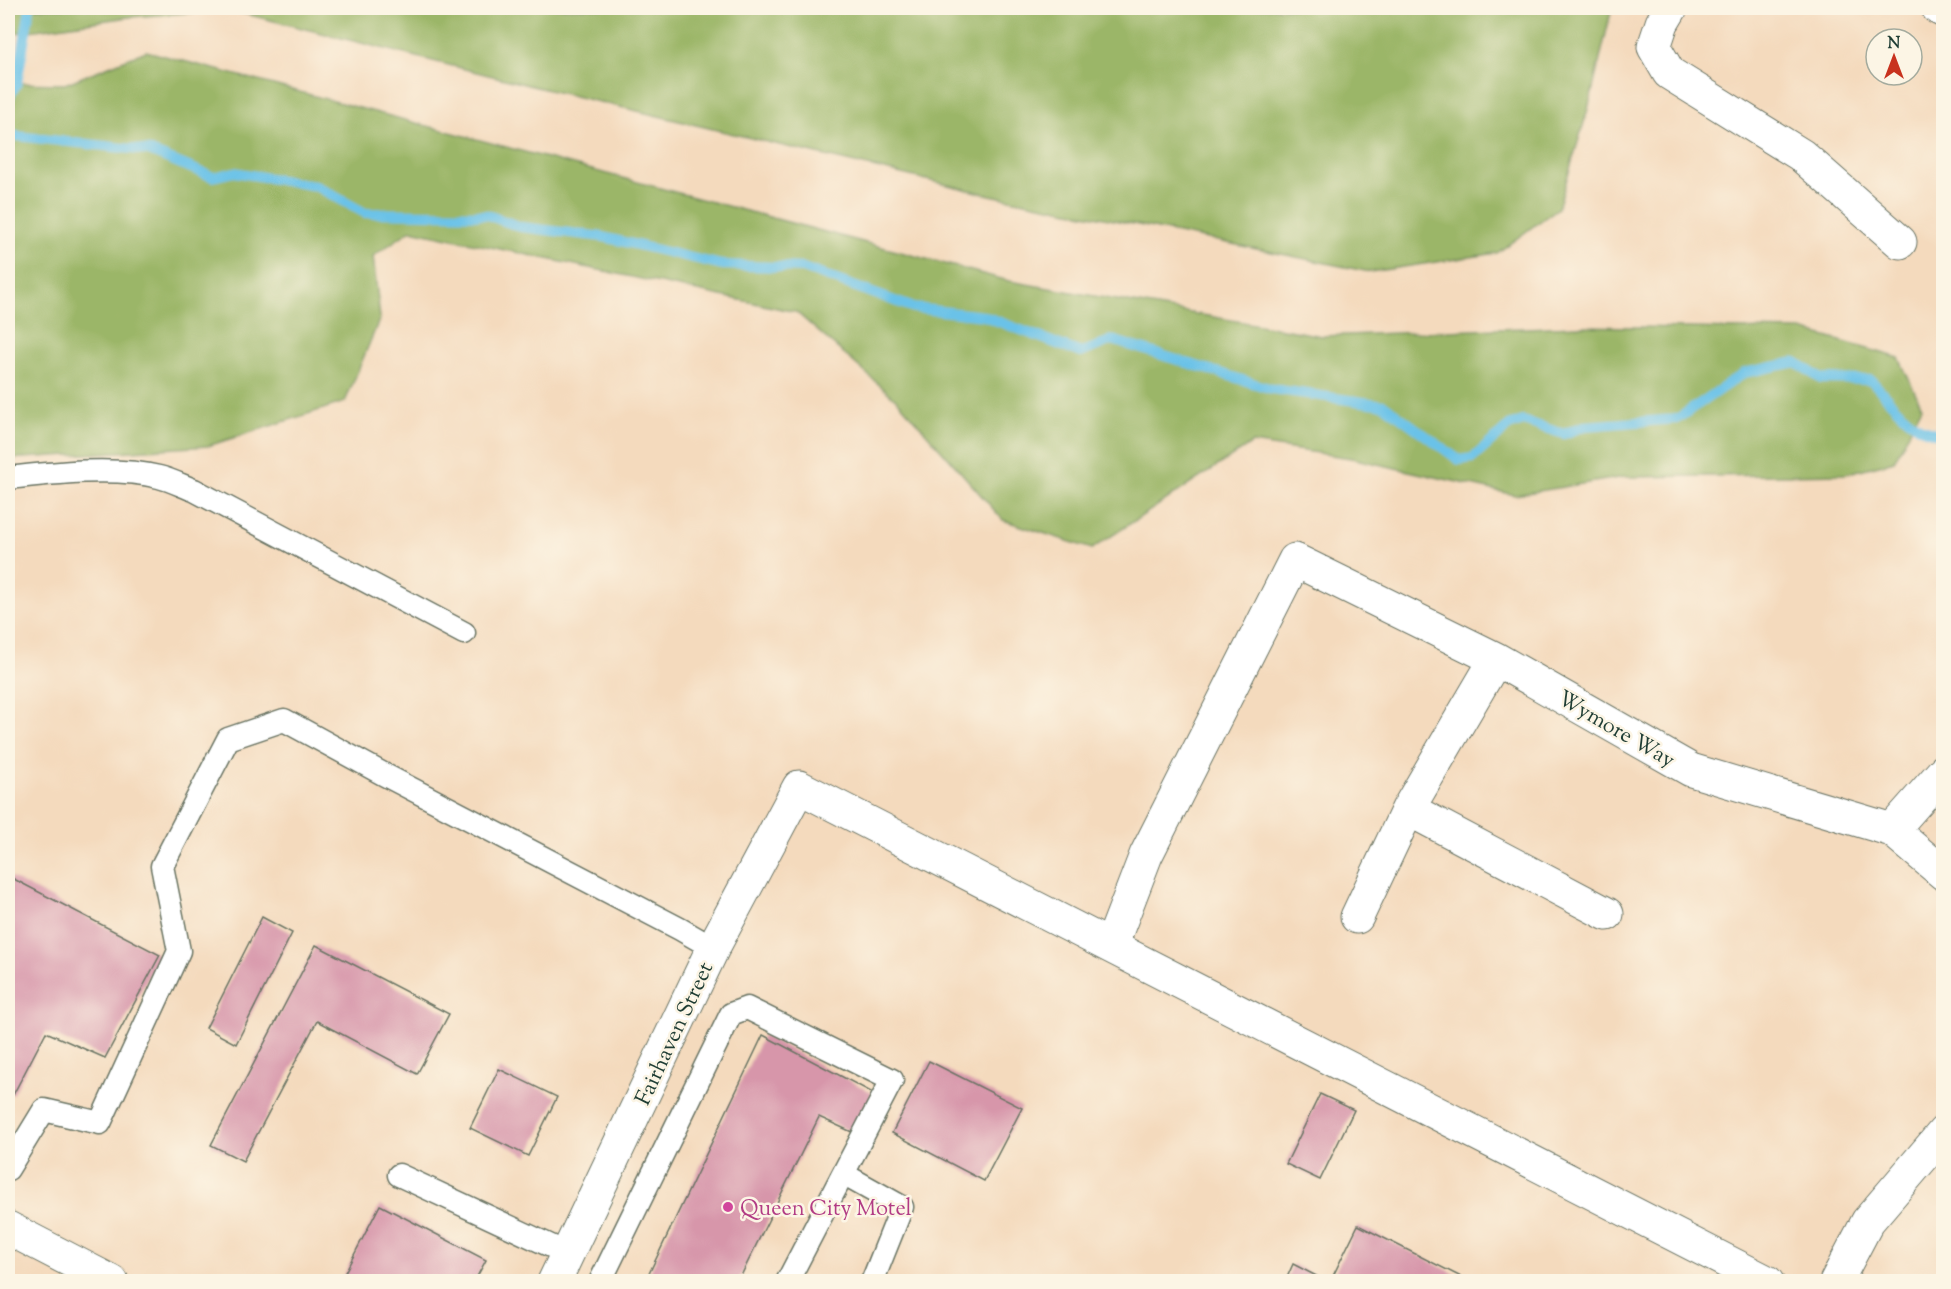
<svg xmlns="http://www.w3.org/2000/svg" width="1951" height="1289" viewBox="0 0 1951 1289" font-family="'Sorts Mill Goudy',serif">
  <rect width="100%" height="100%" fill="#fcf5e5"/>
  <filter id="ink" filterUnits="userSpaceOnUse"><feTurbulence type="fractalNoise" baseFrequency=".0167" numOctaves="2"/><feDisplacementMap in="SourceGraphic" scale="12" xChannelSelector="R" yChannelSelector="G"/><feConvolveMatrix kernelMatrix="1 2 1 2 8 2 1 2 1" color-interpolation-filters="sRGB"/></filter>
  <filter id="wash" filterUnits="userSpaceOnUse"><feTurbulence type="fractalNoise" baseFrequency=".008" numOctaves="4" result="noise"/><feDisplacementMap in="SourceGraphic" scale="24" xChannelSelector="R" yChannelSelector="G"/><feGaussianBlur stdDeviation="1.35" result="paint"/><feColorMatrix in="noise" values="0 0 0 0 0 0 0 0 0 0 0 0 0 0 0 0 0 1.4 0 .05"/><feComposite in="paint" operator="in"/></filter>
  <g filter="url(#wash)">
    <rect width="100%" height="100%" fill="#f4dabd"/>
    <path fill="#9bb668" stroke="#5d7a4e" stroke-width="1.5" d="M8,8H1612L1588,109L1558,208L1497,253L1370,272L990,195L532,86L230,10L129,17L8,34Z
      M146,51L1009,281L1322,336L1578,326L1802,330L1899,358L1922,407L1894,461L1845,474L1624,477L1515,495L1351,458L1252,443L1092,549L1003,520L899,402L796,312L411,230L373,256L380,318L345,402L208,446L8,459V205L12,174L8,172V83L65,84Z"/>
    <g fill="none" stroke-linecap="round" stroke-linejoin="round">
      <path stroke="#6bc2e8" stroke-width="10" d="M8,99L17,83L30,8
        M8,135L149,151L213,177L234,172L316,186L365,213L487,215L521,227L603,237L722,265L803,268L914,308L984,316L1081,353L1112,340L1272,389L1384,405L1459,460L1473,458L1509,426L1523,421L1564,434L1584,426L1677,419L1744,373L1796,362L1821,379L1871,380C1890,400 1914,435 1944,434"/>
    </g>
    <g id="blocks">
      <path fill="#d796aa" d="M8,876L160,955L105,1058L46,1032L13,1095L8,1092Z
        M262,917L292,933L236,1044L206,1028Z
        M316,945L449,1014L417,1074L317,1021L243,1161L211,1145Z
        M763,1035L875,1094L854,1133L819,1117L738,1282H645Z
        M929,1061L1022,1108L984,1181L892,1133Z
        M499,1069L557,1097L528,1156L470,1128Z
        M1320,1094L1354,1110L1320,1180L1286,1164Z
        M380,1205L486,1260L474,1282H340Z
        M1358,1225L1471,1282H1330Z
        M1293,1264L1328,1282H1285Z"/>
    </g>
  </g>
  <g filter="url(#ink)">
    <use href="#blocks" fill-opacity="0" stroke="#6a7464" stroke-width="1.5"/>
    <g fill="none" stroke-linecap="round" stroke-linejoin="round">
      <g stroke="#6a7464" stroke-width="25">
        <path id="lane" d="M8,478C52,473 116,466 159,477C171,480 183,486 194,490L464,633
          M8,1169L44,1110L100,1123L179,951L162,866L228,739L284,720L385,775L680,929L713,948
          M399,1175L568,1254
          M600,1282L731,1014L747,1008L892,1080L843,1174L902,1207L872,1282
          M787,1282L843,1174"/>
      </g>
      <g stroke="#6a7464" stroke-width="35">
        <path id="street" d="M1671,8L1662,23L1654,47L1669,73L1801,155L1900,242
          M1938,8L1944,11
          M1408,809L1607,914
          M1892,830L1944,771
          M1357,917L1408,809L1496,659
          M1111,946L1146,855L1295,560L1496,659L1691,770L1892,830L1944,874
          M554,1282L713,948L799,787L1767,1282"/>
      </g>
      <g stroke="#6a7464" stroke-width="35">
        <path id="secondary" d="M1836,1282L1868,1221L1944,1132"/>
      </g>
      <g stroke="#6a7464" stroke-width="35">
        <path id="primary" d="M8,1228L112,1282"/>
      </g>
      <use href="#lane" stroke="#fff" stroke-width="22"/>
      <use href="#street" stroke="#fff" stroke-width="33"/>
      <use href="#secondary" stroke="#fff" stroke-width="33"/>
      <use href="#primary" stroke="#fff" stroke-width="33"/>
    </g>
  </g>
  <circle fill="#d1479c" stroke="#fcf5e5" stroke-width="2" cx="728" cy="1207" r="6"/>
  <g text-anchor="middle" stroke-width="5" stroke-linejoin="round" paint-order="stroke">
    <g font-size="22" fill="#1f3d34" stroke="#fcf5e5">
      <text transform="translate(1617 728) rotate(30)" y="8">Wymore Way</text>
      <text transform="translate(673 1033) rotate(-65)" y="8">Fairhaven Street</text>
    </g>
    <g font-size="22" fill="#b23c85" stroke="#fcf5e5" text-anchor="start">
      <text x="740" y="1215">Queen City Motel</text>
    </g>
  </g>
  <rect width="1951" height="1289" fill="none" stroke="#fcf5e5" stroke-width="30"/>
  <g transform="translate(1894 57)"><circle r="28" fill="#fcf5e5" stroke="#a4ab9e" stroke-width="1.5"/>
  <path d="M0-4.5L10 22L0 15L-10 22Z" fill="#c8321e"/>
  <text y="-9" font-size="16" font-weight="bold" text-anchor="middle" fill="#1f3d34">N</text>
  </g>
</svg>
